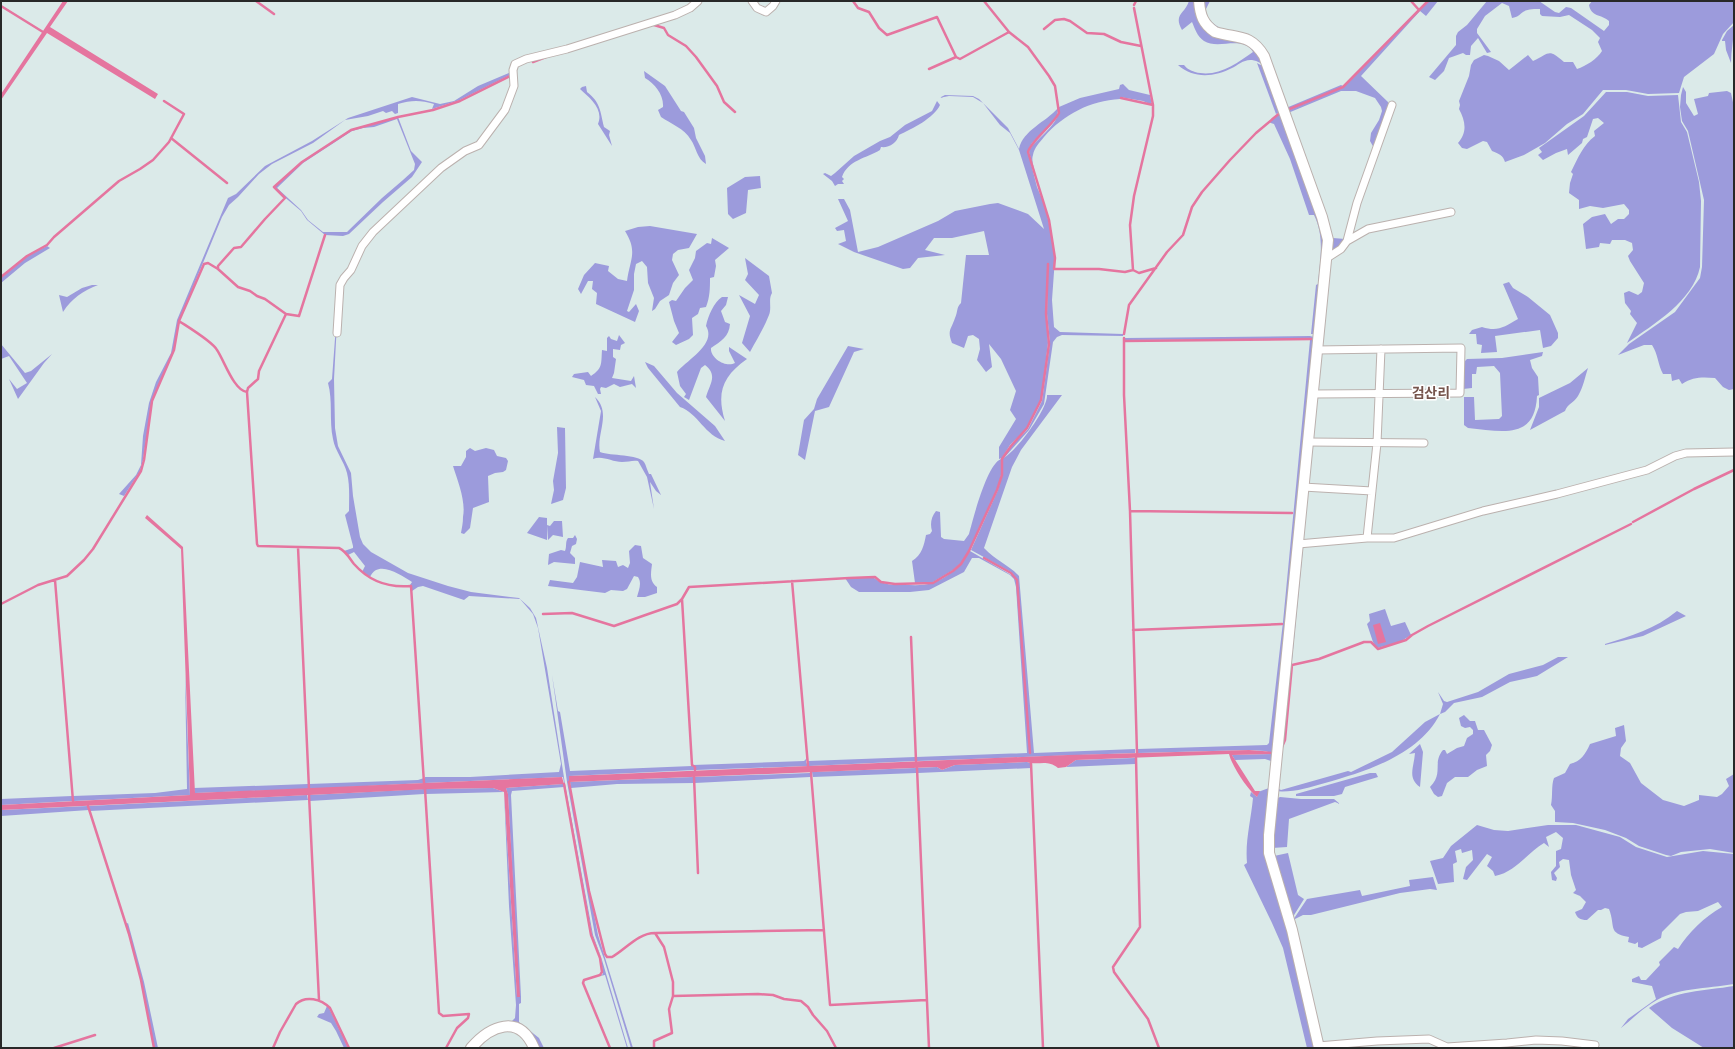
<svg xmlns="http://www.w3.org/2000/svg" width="1735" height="1049" viewBox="0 0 1735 1049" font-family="Ubuntu,'Noto Sans KR',sans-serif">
  <rect width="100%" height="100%" fill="#dbeae9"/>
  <path fill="#9c9bdc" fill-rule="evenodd" d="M1189,1H1196L1204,24L1250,42L1267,67C1262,64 1258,61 1252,60C1244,59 1238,65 1232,68C1215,77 1193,79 1178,65H1184C1187,69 1190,70 1195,72C1217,78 1236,64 1253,52C1243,35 1218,50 1204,41C1197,36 1195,29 1192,22L1182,30C1173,14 1185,14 1189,1Z
    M1200,1H1210L1204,13C1222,39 1235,25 1255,38C1268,46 1280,92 1286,108L1341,85L1343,86L1287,111L1344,87L1429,1H1438L1426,16L1420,11L1361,76L1388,102V110L1374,148L1370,141L1371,133L1379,120L1382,111L1381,107L1375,98L1356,91H1341L1288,113L1333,238L1345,239C1343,245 1338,251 1331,250V238L1324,216L1263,50C1244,20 1205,50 1200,1Z
    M1487,1H1539L1555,12L1559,13L1566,7L1571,8L1604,31L1609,25V21C1601,14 1591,17 1589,5L1592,1H1734V22L1723,34L1714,54L1684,77L1679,93L1648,94L1626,90H1603L1583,114L1567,124L1545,143L1524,155L1505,162C1503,155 1499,154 1492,151L1487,142L1483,141L1467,149L1462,148L1458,143C1468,132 1465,120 1459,109L1460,105L1459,101L1469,76L1471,65L1474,60L1484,55L1488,56L1499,61L1509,70L1528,55L1533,61C1550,53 1548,48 1564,62H1573L1577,69C1586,66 1597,59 1602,51L1598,42L1600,38L1592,30L1569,15L1560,17L1542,16L1540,14V9C1535,9 1527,9 1523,12C1519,15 1518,17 1512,18L1509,6L1502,3L1485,16L1477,29V33L1491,52L1487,53L1478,38L1471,46L1470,55H1466L1463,53L1449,58L1444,71L1435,80L1429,77L1456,45V36L1458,32L1467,25Z
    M1734,25C1734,38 1731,50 1731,63L1726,50L1725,41H1722V40L1727,31Z
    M1257,63L1268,69L1281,111L1276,114Z
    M644,71L665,86L681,111L684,112L694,128L696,138L705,156L706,164C697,159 696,147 691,140C684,128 671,124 661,117L658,110L663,107C664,95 655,84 645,78Z
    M511,72L512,74L460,100L432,109L434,104C421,100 411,100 398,104V113L395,114L392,111L386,113L383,111L368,116L345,120L313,143L272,164L259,174L238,197L229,205L222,217L179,321L174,350L152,400L143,460L140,471L124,496L119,494L136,475L141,465L143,436L149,403L156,382L171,353L177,320L228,198L236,194L265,166L312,141L348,118L412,97L440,104L454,101L478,86Z
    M1123,84L1129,90L1150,95L1152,105L1143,101L1120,97V99C1090,101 1064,114 1044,137C1040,142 1034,148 1033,155C1031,160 1034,167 1035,173L1029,152L1030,149C1039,136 1060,124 1059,107L1080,98L1119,89L1120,85Z
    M586,86L587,92C601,103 600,111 604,127L610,131L609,135L612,146L598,124C604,109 590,98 580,89L582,87Z
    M1683,87L1686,92V103L1694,116L1698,114L1694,99L1708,96L1709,93L1727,91L1731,93L1734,107V389L1729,390L1723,387L1715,378C1701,377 1693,377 1682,384L1679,379L1672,381L1671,374H1663C1658,365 1658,354 1652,345H1644L1618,355L1629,344L1675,312L1700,278L1702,267L1704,200L1688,131L1682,121L1680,107L1681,95Z
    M1606,92H1627L1648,96L1678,95L1681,122L1687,132L1699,182L1701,201L1700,267C1693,301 1654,324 1627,343L1637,323L1630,314L1631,311L1625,303L1624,293L1629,291L1638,295L1642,292L1644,283L1630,261L1628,256L1633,250L1632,243L1625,240H1612L1610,244L1600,243L1599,247L1586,249L1583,224L1592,217L1605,214L1611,224L1618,219H1624L1629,214V210L1624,204L1603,208L1590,206L1579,209V200L1569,193L1570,183L1573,174L1571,172C1578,158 1583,145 1595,136L1594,131L1604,123L1598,118L1593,119L1587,137L1583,139L1582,143L1568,155L1567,149L1556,153L1543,160L1538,155L1542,152L1539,148L1584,116Z
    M945,95L973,96L979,99L1008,128L1019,149C1023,130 1046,122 1058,108C1059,128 1032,134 1028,152L1037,187L1045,206L1053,242L1055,258L1052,300L1054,327L1060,332L1123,334V336L1062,335L1057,337L1053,342L1044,404L1029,430L1004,458L1011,446L1028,429L1042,401L1050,343L1047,314L1048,264L1046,314L1048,343L1041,400L1027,428L1010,445L1002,458L999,459V447L1016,419L1010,410L1016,391L1001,359L989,344L992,367L986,372L977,360L980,349L979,339L973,335L968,336L964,348L952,343C947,330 951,330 955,318C958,312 956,308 961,303L966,255H989L984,231L952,238H934L925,250L945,255L918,258L910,268L903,269L854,252L838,244L846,241L844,230L837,231L835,228L848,221L838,199H844L850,210L858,252L878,247L938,221L955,211L990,204L998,203L1028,214L1044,229L1019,150L1010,133L1000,125L983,103L973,97L949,96L939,98Z
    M937,101L940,105C934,118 912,129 899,135C897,143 889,148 881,147L880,150C867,158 848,160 842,177L844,179L842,181L844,184H838L835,186L832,181L823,174L825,173L831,176L835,173L854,156L880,141L890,137L905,125L932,111Z
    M1281,113L1326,239L1314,334H1311L1316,285L1318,284C1320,260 1325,237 1314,215H1309L1290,159L1274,124L1268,122Z
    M398,117L411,151L422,162L412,177L383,202L349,234L343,236L325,235L307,220L301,211L275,189L274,187L302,162L351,130ZM397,119L415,164L414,170L403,180L382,198L347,232H323L308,220L301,210L277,188L303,163L352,131L363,128L374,127Z
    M760,176L761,188L748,190L746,213L733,219L728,214L727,188L745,177Z
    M650,226L697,234L689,248L678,250L673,254L672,260L679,275L673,283L669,295L660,301L655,309L652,311L654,298L648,283L647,267L642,261L636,264L634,274V290L627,311L629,312L636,304L639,311L635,322L596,304L597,293L592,289L593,281H588L581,294L578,289L584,275L595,263L609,266L608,271L618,279L627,281C630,259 638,252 625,231L638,227Z
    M712,238L729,248L715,260L716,266L714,277L710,278C710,288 710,297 706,307L700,308L698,314L692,318L693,335L689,339L676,345L672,342L679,333L674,321L669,302L672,300L676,301L685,288L693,280L689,270L695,258L696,251L707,243L711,244Z
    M47,246L50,248L25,263L1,283V278L28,256Z
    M745,258L769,276L772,293C768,299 772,308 769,315C764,328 757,339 750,352L742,343L750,316L739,295L755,304L759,295L745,280L748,274Z
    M1509,282L1513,288L1528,297L1550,315L1558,333V338L1551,346L1543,348L1540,330L1495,336L1497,352L1481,353L1482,345L1477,344L1476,334H1469L1472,330L1482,327C1498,332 1504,327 1518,319L1503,284Z
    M92,285H98C83,291 72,298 63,312L59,295L67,297L82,288Z
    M339,285L334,379L335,428L338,446L351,473L353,496L360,537L363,544L371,552L408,573L448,586L471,592L519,598L530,608L536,618L547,668L565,784L593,935L602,960L628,1048H627L605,975L600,976L603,974L601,958L592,935L563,777L425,783V777H470L559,772L561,764L538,628L533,614L520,599L469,596L464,600L423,586L418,587L412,591V585H410L412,582C401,575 378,559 370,577L362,572L365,566L354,552L348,555L344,551L353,548V546L345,515L349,511C349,499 350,485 347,473C344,461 335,451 333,439C329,420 333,401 328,383L332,379Z
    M722,297H728L726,305L721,311L725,322L730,324C729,337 721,341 711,348C710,358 726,368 735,363L729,351V347L747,359C723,376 716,392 725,421L706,397C710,384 718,375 705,365L701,368L689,400L684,397L686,394L680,386L677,372C687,360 717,344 706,326C708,316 714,302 722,297Z
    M619,335L625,343L621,345L620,350L613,349V357L616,359L614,373L612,378L631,381L634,376L636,388L632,384L620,387L614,384L606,388L601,387L600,389L601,394H598L594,386L586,385L584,380L572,377L574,374L588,372L591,376C603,368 601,364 602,350L607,351V338L609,336L611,339L617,341Z
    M1310,336L1314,337L1267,836L1318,1048H1307L1283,948L1272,923L1244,865L1247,863C1245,841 1251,820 1253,798L1250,796L1251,792L1257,797L1258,792L1269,788L1271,761L1265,759L1235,760L1232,755L1274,754L1265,751L1249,750L1138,753V749L1267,745L1269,743L1283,622L1310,340L1313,339L1125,340V338Z
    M1,344L25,373L31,371L52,354L44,363L18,399L9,379L17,389L27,383L9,356L1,359Z
    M848,346L864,349L854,352L829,407L815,411L805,460L798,455L804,420L814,409L817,399Z
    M1543,352L1542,356L1530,360L1532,368L1538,377L1539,395L1537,396C1535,441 1501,431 1468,428L1464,425V397H1474L1475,420L1499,419L1502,416L1500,373L1494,366L1477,367L1476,374H1472V388L1463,389L1464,362L1467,359L1502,358Z
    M645,362L654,366L677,393L715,426L725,441C705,436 698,413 680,407L648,368Z
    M1588,368C1585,377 1583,388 1578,396C1574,403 1567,404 1565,411L1530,430L1539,407V398L1570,383Z
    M1047,395H1062L1021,450L1012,467L984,548C996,561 1009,565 1019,576L1034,753L1135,749V753L917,761L916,757L1027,753L1016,587L1014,579L1010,575L979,558H972L964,572L929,590L910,592H859L851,587L845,578H874C883,585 893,585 904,585C913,585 924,586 932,583C949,578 961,565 970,551L1013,576L1016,580L1017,586L1030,753L1017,579L1011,572L971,550L998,490L1002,475V459C1015,453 1048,409 1047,395Z
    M595,397C612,413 596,434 600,452C611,456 638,454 644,462C646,465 647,470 649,474H651L661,495L656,491L650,482L654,509L647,477L638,461C633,460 628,462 622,462C612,462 602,455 593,459L601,411Z
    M557,427L565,428L566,488L563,500L551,504L554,490L553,481L558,453Z
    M470,448L475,451L486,448L494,450L497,456L506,458L508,461L506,470L503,472L495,473L488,476L489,502L473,508L470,528L464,534L461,533C462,527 463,523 463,517C466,501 458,482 453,466H461L466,457V451Z
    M1001,459V475L997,490L969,550L961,563L953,570L933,582L915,583L912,561C922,555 924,545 926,535L930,534L932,531C930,524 931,517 936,511L940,512L941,537L944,539L964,541L969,534C973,519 987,464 1001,459Z
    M539,517L547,518V540L527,533Z
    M554,521H562L563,537L553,535L548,540L547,525L550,526Z
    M575,535L577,539L576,544L572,546L570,553L575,558V564L554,562L548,565L549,554L561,550L565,551C567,546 565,542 568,538H573Z
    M635,545L641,546L643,558L652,564C651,573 649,581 657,587V593L645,597H637C639,590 642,583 638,577L634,576L627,589L623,591L611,590L605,593L548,586L550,580L573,583L577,577L580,562L603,567L602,560L616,561L618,567L623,565L628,568L630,563L629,551Z
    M1301,545H1306L1303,548L1284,741L1281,750L1277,788L1281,790L1348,771L1351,772L1392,752L1425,722L1440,714L1443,704L1438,692L1444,701L1447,702L1478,692L1509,674L1543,665L1558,657H1568L1537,676L1510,682L1482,697L1454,703L1445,712L1440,714C1419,755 1367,771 1325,783C1308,788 1292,793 1274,791Z
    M1385,609L1391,626L1405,622L1411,635L1400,642L1377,648L1373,642L1367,624L1370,621L1369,614Z
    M1677,611L1686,616L1643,636L1605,645V644C1631,636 1655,629 1677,611Z
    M185,673L190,795L74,801L73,796L155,793L187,789Z
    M552,675L558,711L560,712L570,771L692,766L694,767L695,770L569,776V783L598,935L633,1048H631L604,959L595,935L567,782Z
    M1464,715L1470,721H1475L1478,730H1484L1492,745L1490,751L1486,755L1487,766L1477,770L1468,777H1455L1447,783L1442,796L1438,797L1434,794L1430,787C1444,773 1432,763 1443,750H1445L1447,754L1457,748L1464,746L1467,738L1473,734V730L1470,727L1465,728L1461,726L1459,718Z
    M1624,725L1626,741L1621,748L1620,756L1630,763L1641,783L1663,800L1684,806L1699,800V795L1717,797L1722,794L1729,786L1726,779L1734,774V853L1710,849L1681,852L1671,856L1666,855L1639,846L1626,838L1605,830L1573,823L1555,822V811L1551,805C1553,796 1551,786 1554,778L1565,773L1570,764C1581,761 1585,755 1590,744L1616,736L1615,728Z
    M1420,744L1423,752L1420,787C1407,778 1414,767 1415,753L1409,754Z
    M915,757V761L809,766L808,761Z
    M807,758L806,762L808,766L696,770L695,767L693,765L804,761Z
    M1135,758V764L1066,767L1076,760Z
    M1027,762L1030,763L1031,768L918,773V768L937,767L942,770L955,765Z
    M916,768V773L813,777L812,772Z
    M810,773V777L695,783V777Z
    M1370,773H1376L1378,777L1345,787L1342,794L1334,796H1296V794Z
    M693,777L694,783L617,784L571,788L570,782Z
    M424,778V783L310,789L309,784L418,780Z
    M308,784V789L195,793L194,788Z
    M563,784L564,787L512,791L511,795L521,997V1003L519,1004V1022L539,1038L544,1048H536C520,1010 489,1024 469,1048H466C478,1032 491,1024 511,1022L515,1018L516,1005L509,906L504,792L426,794L425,789L493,788L504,792L517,996L519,997L508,795L506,788Z
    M424,789V794L310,801V795Z
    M307,795L308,800L90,811L89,806Z
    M72,796V801L1,805V799Z
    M1280,797L1301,799H1334L1340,804L1335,802L1289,819L1287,847L1272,848L1276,799Z
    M88,806L89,810L1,816V810Z
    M1477,825L1494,830L1508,831L1548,825H1576L1620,837L1636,847L1667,857L1703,851L1734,854V984C1707,989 1676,987 1652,1003C1641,1010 1631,1020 1621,1028L1628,1019L1656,999L1652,986L1632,982V979L1639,976L1641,980H1646L1660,965L1659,962L1674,947L1678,949C1689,932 1704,917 1722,907L1718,902L1698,911L1686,912L1680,914L1662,932L1661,938L1642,948L1638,947V942L1635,944L1628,942L1629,937C1607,933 1616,927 1609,909L1605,908L1601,910H1598L1587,920C1580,920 1577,918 1575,912L1582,909L1586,902L1580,896L1573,893L1576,890L1571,875L1569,860L1563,859L1559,862L1560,867L1554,873L1557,878L1556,881L1552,880L1551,872L1556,866V851L1561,849L1563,838L1556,832L1546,837L1549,847L1544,843C1527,853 1516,872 1495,876L1493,871L1487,866L1492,857L1487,854L1467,880L1463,879L1466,867L1473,860L1472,850L1462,853L1461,849L1455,851L1457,862L1453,864L1454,882L1438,884L1430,861L1443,858L1451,846Z
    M1288,853L1298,895L1304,899L1291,920L1274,856Z
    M1433,877L1437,890L1430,889L1400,893L1311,915H1303L1293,920L1322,1039L1325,1043L1321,1045L1293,920L1307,899L1360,890L1362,896L1410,886L1409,880Z
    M128,923L144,982L158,1048H154L141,980L126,924Z
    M1734,986V1048H1704L1672,1028L1649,1008C1675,990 1704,991 1734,986Z
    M327,1006L329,1008L348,1048H344L336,1031L331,1023L317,1017L319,1014L324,1013Z"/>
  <path fill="#e5759f" d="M63,1H68L50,27L158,94L155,99L47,33L1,100V94Z
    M147,515L183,547L195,793L562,777L564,784L506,788L508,794L520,997H517L504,792L493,788L431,789L1,810V805L190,795L181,549L145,518Z
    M1380,623L1386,642L1378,644L1373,625Z
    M1249,750L1274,752V754L1232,755L1255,791H1260L1257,797C1247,789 1232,766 1229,754L1076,760L1066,767L1058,768C1047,759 1038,766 1027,762L955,765L942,770L937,767L569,782V776L1068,755Z"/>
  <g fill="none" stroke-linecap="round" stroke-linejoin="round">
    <path stroke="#e5759f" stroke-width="2.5" d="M256,1L274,14
      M853,1L858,8L869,12L879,28L887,35L937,17L956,57L960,59L1009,32
      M984,1L1009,32L1028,47L1049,76L1055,86L1059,113C1052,126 1031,141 1028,152L1049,220L1055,258L1054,269H1099L1125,272L1133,270L1139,273L1156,268
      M1411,1L1419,10
      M1134,5L1136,1
      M1,6L43,32
      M654,25L664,28L668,35L686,46L696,57L717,86L724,102L735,112
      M1044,29L1055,20L1064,19L1070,21L1087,33L1104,34L1121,42L1141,46
      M533,62L546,57
      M929,69L956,57
      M1121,98L1153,105
      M1287,110L1343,87L1428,1
      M171,138L227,183
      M325,235L299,316L286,314L265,299L257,296L250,291L238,287L218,269V266L234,248L241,247L265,219L285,198L274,187L302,162L351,130L398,117L433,110L460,101L512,75
      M1133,270L1130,225L1134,196L1153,116V105L1134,8
      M1,277L27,256L47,245L54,237L119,181L140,169L153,160L169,142L184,114L164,101
      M286,314L259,371L258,379L248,388L247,392L257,544L258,546L339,548C346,551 350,559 354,564C369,581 389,588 411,586L424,783
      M179,321C188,327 213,342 217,350C224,360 234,391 247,392
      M1124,334L1129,305L1167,252L1183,235L1192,207L1202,192L1230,160L1256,133L1281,112
      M1124,338V395L1130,511L1137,753
      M1124,341L1311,339
      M1130,511L1292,513
      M1633,522L1694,489L1734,470
      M298,547L309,789
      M984,558L1011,573L1017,580L1030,753
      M55,580L73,801
      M792,581L808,766
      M682,599L692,765L695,767V770
      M1,604L38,585L67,576L84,560L93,549L141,471L144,460L152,401L174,350L179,321L204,264L208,263L218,269
      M543,614L572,613L614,626L677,604L682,599L689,587L849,578L875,577L881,582L895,584L933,583L953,571L961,564L969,551L997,490L1002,475V459L1011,446L1027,428L1041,400L1049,344L1046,314L1048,264
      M1133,630L1282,624
      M911,637L916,761
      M1282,747L1285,740L1292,665L1319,659L1364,642H1371L1378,649L1406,640L1412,635L1428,626L1631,524
      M1136,758L1140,927L1113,967L1114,972L1148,1019L1159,1048
      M1031,763L1043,1048
      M917,768L929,1048
      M811,773L830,1005L926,1000
      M694,777L698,873
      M569,782L589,891L605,954L607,957H612C626,949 638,933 655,933L664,947L673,982V996L669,1009L672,1033L654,1041V1048
      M564,784L591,935L600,958L602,972L600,975L584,980L583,983L610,1048
      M425,789L439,1013L443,1016L469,1014L468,1018L457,1028L446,1048
      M309,795L319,1000
      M88,806L129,934L141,980L154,1048
      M656,933L824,930
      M673,996L758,994L773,995L784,999L801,1001L808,1007L813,1015L827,1031L836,1048
      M54,1048L95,1035
      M273,1048L280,1032L296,1004C306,995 321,999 330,1008L349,1048"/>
    <g stroke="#bbb1ae" stroke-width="9">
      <path id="street" d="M752,1L757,8L766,12L773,6L776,1
        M1347,241L1368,229L1451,212
        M1327,258L1341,249L1347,241L1357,203L1392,105
        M337,333L340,285L344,278L351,270L362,246L373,232L441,168L465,151L479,145L505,110L514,86L513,70L515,64L526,59L567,49L675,15L690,8L698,1
        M1313,394L1460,393L1461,348L1316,350
        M1308,442L1424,443
        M1303,487L1372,491
        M1367,538H1394L1483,511L1557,494L1647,470L1675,456L1686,453L1734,452
        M1298,544L1367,538L1377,443L1381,349
        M1318,1046L1377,1041L1429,1039L1447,1047L1507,1043L1536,1040L1562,1041L1595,1045"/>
    </g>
    <g stroke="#bbb1ae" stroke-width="12">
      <path id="secondary" d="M1199,1C1200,15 1203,24 1215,32C1237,39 1250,33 1264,56L1322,217L1328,240L1269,835V853L1292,930L1319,1048
        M471,1048C490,1026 519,1013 534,1048"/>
    </g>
    <use href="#street" stroke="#fff" stroke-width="7"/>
    <use href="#secondary" stroke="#fff" stroke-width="10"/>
  </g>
  <g text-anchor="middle" stroke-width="3" stroke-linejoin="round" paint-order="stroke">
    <g font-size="14" font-weight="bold" fill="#75544c" stroke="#fff">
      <text x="1431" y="398">검산리</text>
    </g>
  </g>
  <rect width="1735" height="1049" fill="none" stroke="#282828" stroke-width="4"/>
</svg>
